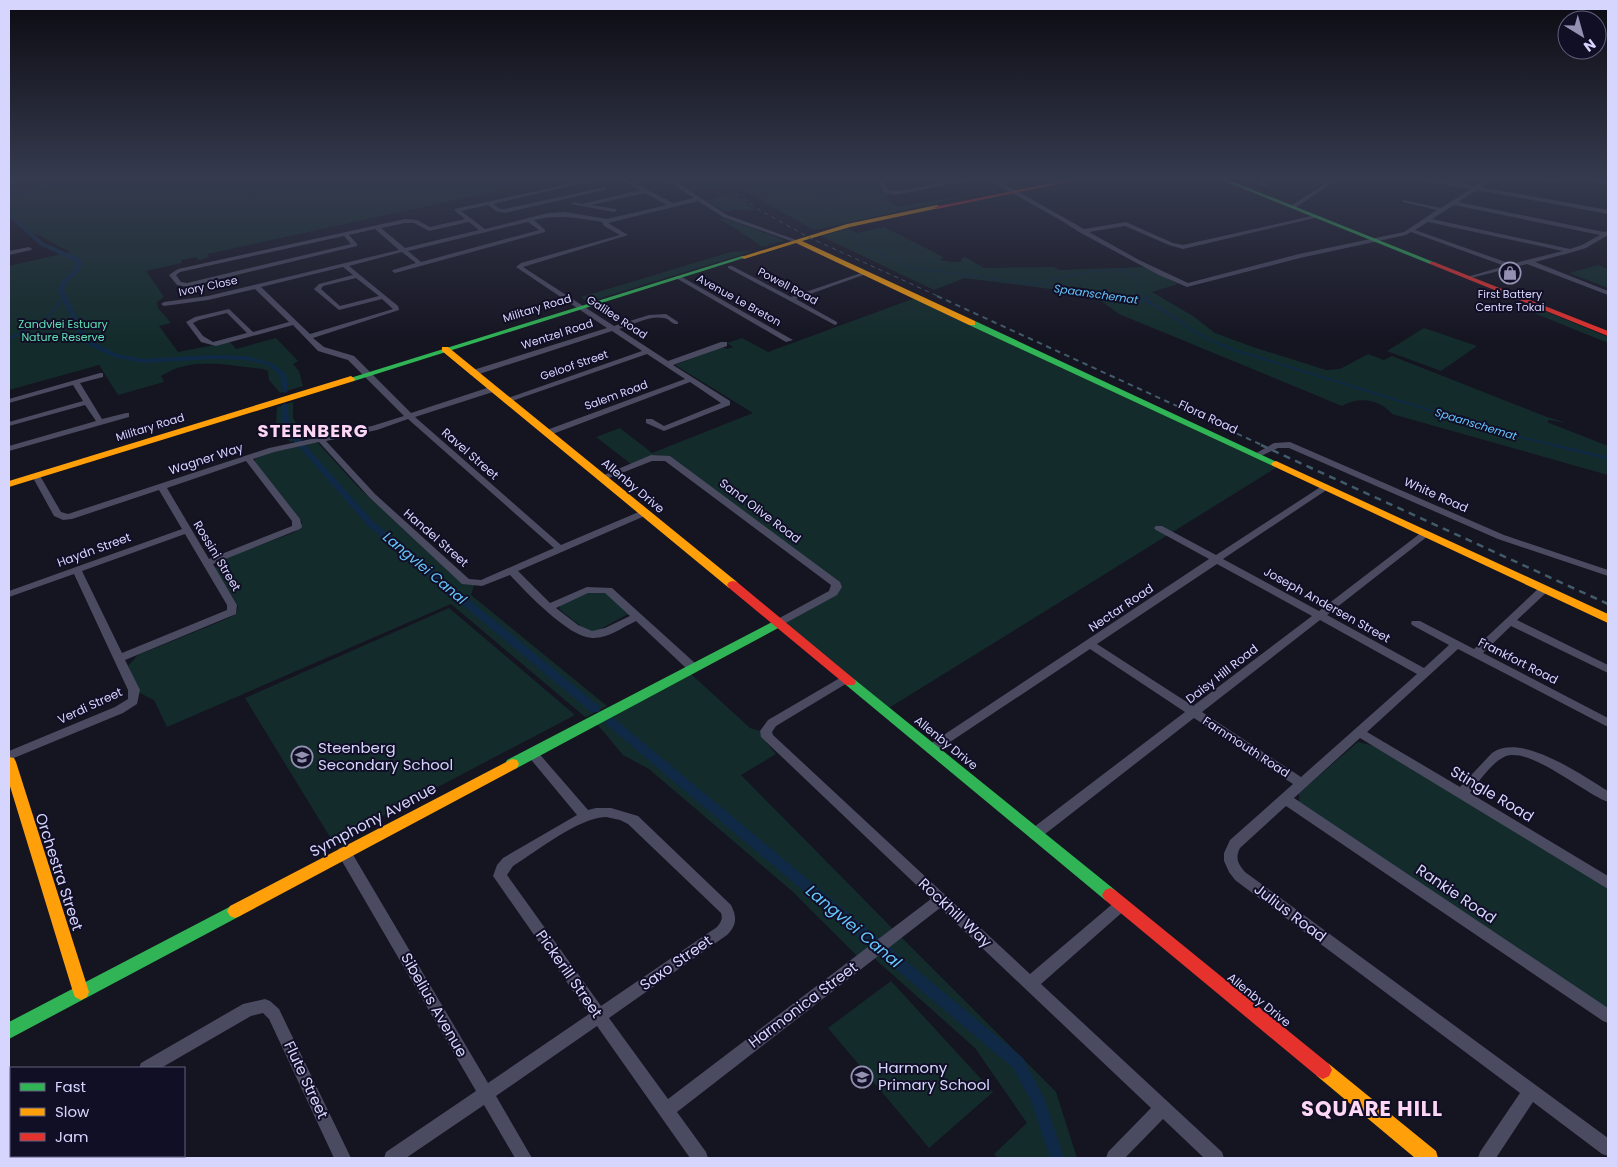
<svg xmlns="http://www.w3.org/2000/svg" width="1617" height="1167" viewBox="0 0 1617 1167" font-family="Poppins,sans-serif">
  <rect width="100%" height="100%" fill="#151421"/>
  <path fill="#132c2b" d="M59,179H552L207,254L209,257L199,260L196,257L181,260L182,263L146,271L164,297L157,302L158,308L171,323L159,326L178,352L230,342L236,349L276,338L298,361L293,364L299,371L303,386L280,393L269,380L268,371L263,369C228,366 194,355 161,376L164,382L118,395L99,365L9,390V266L70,252L37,234L34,235L9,214V188Z
    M723,179H878L883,191L891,195L885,197L897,207L987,192L814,230Z
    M710,182L721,186L756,210C747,212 739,208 731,210L733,212L722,210L705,201L728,194L717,187L692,191L685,188Z
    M725,218L781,239L783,241L762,247C749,237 734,227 718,219Z
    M884,227L941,256L944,258L940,259C944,262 957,263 962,261L961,259L965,257L984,268L1054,267L1059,270L1145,267L1178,284L1152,292L1193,316L1215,333L1253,347L1326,370L1340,369L1368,354L1384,360L1392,356L1397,358L1547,417L1567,423L1549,420L1547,422L1608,446V475L1392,414C1380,399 1358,396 1342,406L1119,314L1097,298V295L965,278L934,290L821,236L848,228L856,233Z
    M753,251L588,302L581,297L731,252Z
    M1598,265L1608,269V288L1569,273Z
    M918,297L1279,466L884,711L778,623L837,587L662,456L652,455L631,464L596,437L620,428L652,453L753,413L675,365L722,347L727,349L733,347L727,343L742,338L768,352Z
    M1520,301L1608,337V343L1512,304Z
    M1424,328L1477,346L1441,371L1387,351Z
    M293,402V418L305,439L290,442L276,424L277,407Z
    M314,443H318L360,489L464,583L474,585L471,595L607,706L586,717L584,716L451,604L167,727L154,700L140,693L128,666L138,655L229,618L237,612L238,606L215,568L222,559L293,533L300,528L302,522L255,463V459L277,450Z
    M604,591L628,614L595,632L587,631L559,609L560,606L585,592Z
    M449,608L575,715L333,842L245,698Z
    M691,674L750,728L760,731L761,736L776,754L741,775L893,929L858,957L793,892L649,769L623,755L597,724Z
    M1358,742L1374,746L1608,887V1011L1302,805L1299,801V793Z
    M901,937L1056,1092L1077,1158H998L994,1154L1027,1123L975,1048L874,958Z
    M891,981L993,1092L929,1148L828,1028Z"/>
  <path fill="#102946" d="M59,179H96L9,196V188Z"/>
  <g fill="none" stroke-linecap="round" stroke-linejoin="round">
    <path stroke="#102946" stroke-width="1" d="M860,179L839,192L812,203L832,216L860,245L912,268L1131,297
      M1035,283C1067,278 1109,261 1140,277L1138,289L1146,297"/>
    <path stroke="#102946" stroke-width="2" d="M1122,296C1160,301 1171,318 1202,336C1212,342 1223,345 1234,350L1511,435L1558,446
      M1145,296L1151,302
      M9,339L47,318L64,297"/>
    <path stroke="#102946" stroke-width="2.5" d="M1553,445L1608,458"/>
    <path fill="#102946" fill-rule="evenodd" d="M9,213L44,243L75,256L82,261V268L67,283L64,290L87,339L117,354L143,359L213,355L246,356L272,363L286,374L288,391L285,393L283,392L280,375L268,365L246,360L213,359L143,363L113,357L82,341L58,290L62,281L76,268V262L40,245L9,217Z
      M285,403L288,405L289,422L291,429L374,522L599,706L600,709L599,712H591L368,526L284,430L281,422L282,405Z
      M611,718L615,719L1023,1058L1044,1098L1064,1158H1050L1031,1101L1013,1068L607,725L606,722L607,719Z"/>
    <path fill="#4a4a61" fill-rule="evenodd" d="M9,179H15L9,181Z
      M590,179H598L493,204L500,209H505L605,187L608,189L505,213L496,211L488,205L461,211L485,229L548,213L565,212L607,219L667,205L645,193L591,205L616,209V211L614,212L571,204L574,202L582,204L640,190L621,179H626L673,203L694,198L665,179H671L727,215L799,241L794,242L723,217L698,201L608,223L628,235L523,267L614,326L649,315L666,314L678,322V324C672,325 670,319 664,318C650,315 632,325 619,329L668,361L721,342H727V346L673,365L730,401V405L664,431L646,423V419H652L664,426L721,403L690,382L550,435H544V431L685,379L647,354L509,402H506L502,400L642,351L612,331L476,375H470V371L607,328L516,267L521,263L620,235L604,226L602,222C577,218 559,214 534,220L545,230V232L395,273L392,271L393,270L416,263L402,252L349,266L398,306L399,310L313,338L324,347L354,356L411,413L490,387H496V391L415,417L561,545L641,511H647L649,513L647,515L518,571L550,603L587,587L612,588L696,664L697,667L696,670H688L636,621C623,627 607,639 592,638C568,637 526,592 510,575L482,586L462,584L369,497L319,442L274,452L253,459L300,519L302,527L300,529L213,564L237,605L236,614L125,660L140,690L137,704L123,713L9,760V751L115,707L128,699V690L74,574L9,597V591L182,529L159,490L72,519L63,520L54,516L32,476L33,474H39L61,512L68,514L269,448L372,426L404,416L348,360L318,351L293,325L216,346L201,342L186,322L195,317L229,309L253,332L289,322L255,289L208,300L164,306L161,304L164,302L208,296L399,250L375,229L349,235L357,244V246L187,287L177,285L169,275L178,269L405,219L417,220L430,227L465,219L455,211V209ZM469,222L479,230L405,248L381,228L405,223H414L429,231ZM528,222L539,230L421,262L408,251ZM344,236L351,244L187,283L181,282L176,275L180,272ZM343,267L353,275L319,284L314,289L315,290L339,310L382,299L393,309L310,334L261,287ZM356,278L379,296L340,306L321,289L323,286ZM227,313L247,333L213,342L203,336L193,323L199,320ZM408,419L554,548L481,580L469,579L375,494L326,441L377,430ZM246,461L292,521V526L209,559L167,488ZM185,534L227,605V610L122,653L82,571ZM588,593H605L630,616L605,628L592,631L578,625L556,608Z
      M878,179H883L888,190L895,191L967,179H976L895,195L884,192Z
      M987,179H993L1017,191L1084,229L1126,222L1173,243L1183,245L1316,215L1319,217L1183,249L1169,245L1125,226L1089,232L1139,260L1188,283L1299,254L1404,232L1437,210L1403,202V200L1441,208L1471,189L1425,181L1423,179H1431L1475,186L1487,179H1492L1481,187L1608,210V214L1477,190L1458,202L1604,232L1608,231V235L1586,248L1573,252L1535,262L1608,291V295L1527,264L1467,279V277L1505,266L1411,232L1406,235L1300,258L1187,287L1159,275L1079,232L1062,221ZM1454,205L1600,235L1582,245L1570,249L1432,219ZM1428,222L1563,251L1511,264L1415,230Z
      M1262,179H1267L1264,183L1269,185V187L1258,184V182Z
      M1332,179H1338L1295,208H1291V206Z
      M1536,179H1567L1555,183Z
      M1580,179H1590L1608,181V185Z
      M29,247L32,249L31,250L9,255V251Z
      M728,266H732L791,297L864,272L869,273L796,299L837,322V324L835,325L728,268Z
      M676,276H680L793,340L786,342L676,278Z
      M100,373H103V377L80,383L102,419L126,413H129V417L9,451V446L96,421L85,405L9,426V422L83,401L73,385L9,403V399Z
      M1290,442L1504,535L1608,570V576L1498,539L1289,448H1278L1257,458L1253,455L1274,443Z
      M651,455L670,456L840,582L842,587L837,595L782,625H774L773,623L774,621L829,591L831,585L665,461H652L604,480L601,481L597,478Z
      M1325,484L1328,485L1329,487L1328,489L1223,559L1319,611L1422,532H1428L1430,534L1428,536L1327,615L1424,668L1449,645L1412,625L1411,623L1412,621H1420L1474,649L1540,587L1544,586L1549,589L1548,591L1517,620L1608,665V673L1511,626L1483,653L1608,718V727L1458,649L1367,732L1460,787L1492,753C1522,732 1581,775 1608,791V802C1585,794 1528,745 1504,757C1490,764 1479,782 1470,793L1608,876V889L1360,738L1294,798L1608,1008V1023L1603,1021L1286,806L1240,848C1235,858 1238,864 1245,872L1608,1138V1156L1602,1154L1533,1102L1496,1158H1478L1480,1152L1520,1093L1235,880L1229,872L1224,861V853L1230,840L1293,784L1194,718L1040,838L1035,839L1030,838L1029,834L1030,830L1185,712L1090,649L935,752L931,753L927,752L925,749L927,746L1209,559L1156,530L1154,528L1156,526H1162L1216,555ZM1217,564L1312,616L1193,706L1097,644ZM1320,620L1417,674L1301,777L1202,712Z
      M845,675L849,676L851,679L849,682L776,726L772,732L773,735L1030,974L1116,901L1121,899L1126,901L1128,905L1126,909L1041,984L1222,1152L1224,1158H1204L1163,1119L1125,1158H1106L1108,1152L1151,1108L940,908L677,1112L706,1152L708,1158H690L597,1026L496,1096L532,1158H515L484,1105L406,1158H384L386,1152L476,1091L339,856L337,852L339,848L344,847L349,848L488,1083L589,1014L493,876L497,865L503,858L577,815L528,756L526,753L528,750L532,748L536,750L588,810L596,808H611L638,816L731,905C737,917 737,925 727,935L609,1018L668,1099L931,899L761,737L760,731L768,720ZM606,817L620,820L628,824L721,913C723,919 721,922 717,927L601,1006L507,875L513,866C537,851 578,818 606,817Z
      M265,999L270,1001L279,1009L351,1158H334L269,1019L263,1013L251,1016L161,1068H139L141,1063L243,1004Z
      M11,1138V1154L9,1155V1139Z
      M159,1156H175L176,1158H160Z"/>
    <path fill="#30b455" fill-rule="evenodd" d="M1219,179H1226L1436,263L1430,264Z
      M742,256L747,257L354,381H348L347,379Z
      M969,321H975L1281,464L1279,466H1273L969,325Z
      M778,619L782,620L784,623L782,626L517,768L512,769L507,768L505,764L507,760Z
      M850,678L854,679L1115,890L1118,895L1115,900L1110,902L1105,900L846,685L844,682L846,679Z
      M235,904L240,906L243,911L240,916L9,1039V1022Z"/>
    <path fill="#ff9f0a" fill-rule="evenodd" d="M937,205L939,206V208L850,227L802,241L975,321V325H969L796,243L744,259L741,257L847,224Z
      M442,347H448L737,582L739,585L737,588H729L442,351Z
      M351,376L355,379L354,381L9,487V481Z
      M1276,461L1608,614V623L1273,466L1271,464L1273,462Z
      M9,757L14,758L16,762L89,992L87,997L81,1000L75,997L73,992L9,783Z
      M512,759L517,760L519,764L517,768L240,916L235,918L230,916L227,911L230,906Z
      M1323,1061L1329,1064L1436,1151L1438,1158H1415L1317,1076L1314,1070L1317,1064Z"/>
    <path fill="#e5322d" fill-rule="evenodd" d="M1072,179H1082L937,209L934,207Z
      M1430,262H1434L1608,331V336L1430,264Z
      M733,581L737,582L854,679L856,682L854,685H846L729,588L727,585L729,582Z
      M1110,888L1115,890L1329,1064L1332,1070L1329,1076L1323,1079L1317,1076L1105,900L1102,895L1105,890Z"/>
    <path stroke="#425b6a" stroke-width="1" stroke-dasharray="4.5 4" stroke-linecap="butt" d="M715,179L758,209L808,237L940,297"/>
    <path stroke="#425b6a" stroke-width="2" stroke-dasharray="5.5 4.5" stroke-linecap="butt" d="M937,296L1264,446"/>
    <path stroke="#425b6a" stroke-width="2.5" stroke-dasharray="7 5.5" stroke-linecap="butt" d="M1261,445L1608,604"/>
  </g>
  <linearGradient id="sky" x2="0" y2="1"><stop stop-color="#0c0b12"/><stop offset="0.52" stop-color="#353a4e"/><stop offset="1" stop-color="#353a4e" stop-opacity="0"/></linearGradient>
  <rect width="1617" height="342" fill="url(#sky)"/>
  <defs>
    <g id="shop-ring" transform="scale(1.125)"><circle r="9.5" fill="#110f26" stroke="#9291b1" stroke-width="1.5"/><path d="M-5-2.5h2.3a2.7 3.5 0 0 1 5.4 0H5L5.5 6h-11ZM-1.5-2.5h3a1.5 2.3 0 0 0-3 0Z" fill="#9291b1"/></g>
    <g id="school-ring" transform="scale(1.125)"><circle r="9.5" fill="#110f26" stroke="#9291b1" stroke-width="1.5"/><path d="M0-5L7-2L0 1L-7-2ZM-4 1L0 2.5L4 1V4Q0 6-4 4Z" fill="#9291b1"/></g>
  </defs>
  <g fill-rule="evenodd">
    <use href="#shop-ring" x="1510" y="273"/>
    <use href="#school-ring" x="302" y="757"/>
    <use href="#school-ring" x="862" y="1077"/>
  </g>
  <g text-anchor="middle" stroke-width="4" stroke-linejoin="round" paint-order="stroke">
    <g font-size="11" fill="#d6d5fe" stroke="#110f26">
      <text transform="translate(208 286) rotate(-12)" y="4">Ivory Close</text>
      <text transform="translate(788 286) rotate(28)" y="4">Powell Road</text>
      <text transform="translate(739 300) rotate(29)" y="4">Avenue Le Breton</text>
      <text transform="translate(537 308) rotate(-17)" y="4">Military Road</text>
      <text transform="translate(617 317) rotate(33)" y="4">Galilee Road</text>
      <text transform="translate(557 334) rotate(-18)" y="4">Wentzel Road</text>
      <text transform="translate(574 365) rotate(-19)" y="4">Geloof Street</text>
      <text transform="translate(616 395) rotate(-20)" y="4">Salem Road</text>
      <text transform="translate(150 427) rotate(-17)" y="4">Military Road</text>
    </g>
    <g font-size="11" font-style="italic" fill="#65c5fd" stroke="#110f26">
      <text transform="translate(1096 294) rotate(8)" y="4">Spaanschemat</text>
      <text transform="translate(1476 424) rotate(17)" y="4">Spaanschemat</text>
    </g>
    <g font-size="11" fill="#d6d5fe" stroke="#110f26">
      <text x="1510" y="298">First Battery<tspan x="1510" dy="13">Centre Tokai</tspan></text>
    </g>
    <g font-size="11" fill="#61deb3" stroke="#110f26">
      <text x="63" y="328">Zandvlei Estuary<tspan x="63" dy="13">Nature Reserve</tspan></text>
    </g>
    <g font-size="12" fill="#d6d5fe" stroke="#110f26">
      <text transform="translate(1208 417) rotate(25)" y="4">Flora Road</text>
      <text transform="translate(470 454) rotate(41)" y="4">Ravel Street</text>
      <text transform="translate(206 459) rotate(-18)" y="4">Wagner Way</text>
      <text transform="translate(633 486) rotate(40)" y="4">Allenby Drive</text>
      <text transform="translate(1436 495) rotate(24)" y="4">White Road</text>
      <text transform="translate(760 511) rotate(37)" y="4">Sand Olive Road</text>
      <text transform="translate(436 538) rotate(41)" y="4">Handel Street</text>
      <text transform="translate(94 550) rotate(-20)" y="4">Haydn Street</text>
      <text transform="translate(217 556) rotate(59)" y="4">Rossini Street</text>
      <text transform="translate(1327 605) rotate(29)" y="4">Joseph Andersen Street</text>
      <text transform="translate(1121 608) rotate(-34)" y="4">Nectar Road</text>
      <text transform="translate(1518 661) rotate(27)" y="4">Frankfort Road</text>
      <text transform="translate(1222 674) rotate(-38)" y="4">Daisy Hill Road</text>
      <text transform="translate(90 706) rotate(-25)" y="4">Verdi Street</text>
      <text transform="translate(946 743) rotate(39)" y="4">Allenby Drive</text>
      <text transform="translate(1246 747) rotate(33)" y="4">Farnmouth Road</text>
      <text transform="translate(1259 1000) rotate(39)" y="4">Allenby Drive</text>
    </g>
    <g font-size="14" font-style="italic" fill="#65c5fd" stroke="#110f26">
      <text transform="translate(425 568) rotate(40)" y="5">Langvlei Canal</text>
    </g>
    <g font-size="15" fill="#d6d5fe" stroke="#110f26" text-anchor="start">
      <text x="318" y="753">Steenberg<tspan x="318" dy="17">Secondary School</tspan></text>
      <text x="878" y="1073">Harmony<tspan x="878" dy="17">Primary School</tspan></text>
    </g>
    <g font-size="15" fill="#d6d5fe" stroke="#110f26">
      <text transform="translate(1492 794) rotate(31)" y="5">Stingle Road</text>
      <text transform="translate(373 820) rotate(-28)" y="5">Symphony Avenue</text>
      <text transform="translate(59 872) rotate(72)" y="5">Orchestra Street</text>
      <text transform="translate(1456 894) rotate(34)" y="5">Rankie Road</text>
      <text transform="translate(955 913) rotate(43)" y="5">Rockhill Way</text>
      <text transform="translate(1290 913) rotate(37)" y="5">Julius Road</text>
      <text transform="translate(676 963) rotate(-35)" y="5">Saxo Street</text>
      <text transform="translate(569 974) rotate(55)" y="5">Pickerill Street</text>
      <text transform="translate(434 1005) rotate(60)" y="5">Sibelius Avenue</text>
      <text transform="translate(803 1005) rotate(-37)" y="5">Harmonica Street</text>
      <text transform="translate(306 1080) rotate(65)" y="5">Flute Street</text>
    </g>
    <g font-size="16" font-style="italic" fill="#65c5fd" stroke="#110f26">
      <text transform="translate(854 926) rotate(40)" y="6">Langvlei Canal</text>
    </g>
    <g font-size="18" font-weight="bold" letter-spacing="1" fill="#fed7f4" stroke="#110f26">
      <text x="313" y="437">STEENBERG</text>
    </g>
    <g font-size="21" font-weight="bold" letter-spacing="1" fill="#fed7f4" stroke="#110f26">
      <text x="1372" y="1116">SQUARE HILL</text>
    </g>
  </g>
  <rect width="1617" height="1167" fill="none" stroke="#d6d5fe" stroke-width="20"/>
  <rect x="10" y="1067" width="175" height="90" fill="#110f26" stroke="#605e7c"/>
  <rect x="20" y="1083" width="25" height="8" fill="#30b455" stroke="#605e7c"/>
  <text x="55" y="1092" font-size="15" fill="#d6d5fe">Fast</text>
  <rect x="20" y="1108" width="25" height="8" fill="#ff9f0a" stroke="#605e7c"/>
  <text x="55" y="1117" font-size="15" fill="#d6d5fe">Slow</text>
  <rect x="20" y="1133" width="25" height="8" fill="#e5322d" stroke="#605e7c"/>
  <text x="55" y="1142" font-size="15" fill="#d6d5fe">Jam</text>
  <g transform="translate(1582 35) rotate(143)"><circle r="24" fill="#110f26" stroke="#605e7c"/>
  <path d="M0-4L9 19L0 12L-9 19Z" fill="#9291b1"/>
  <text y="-8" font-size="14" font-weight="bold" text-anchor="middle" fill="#d6d5fe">N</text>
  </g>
</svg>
